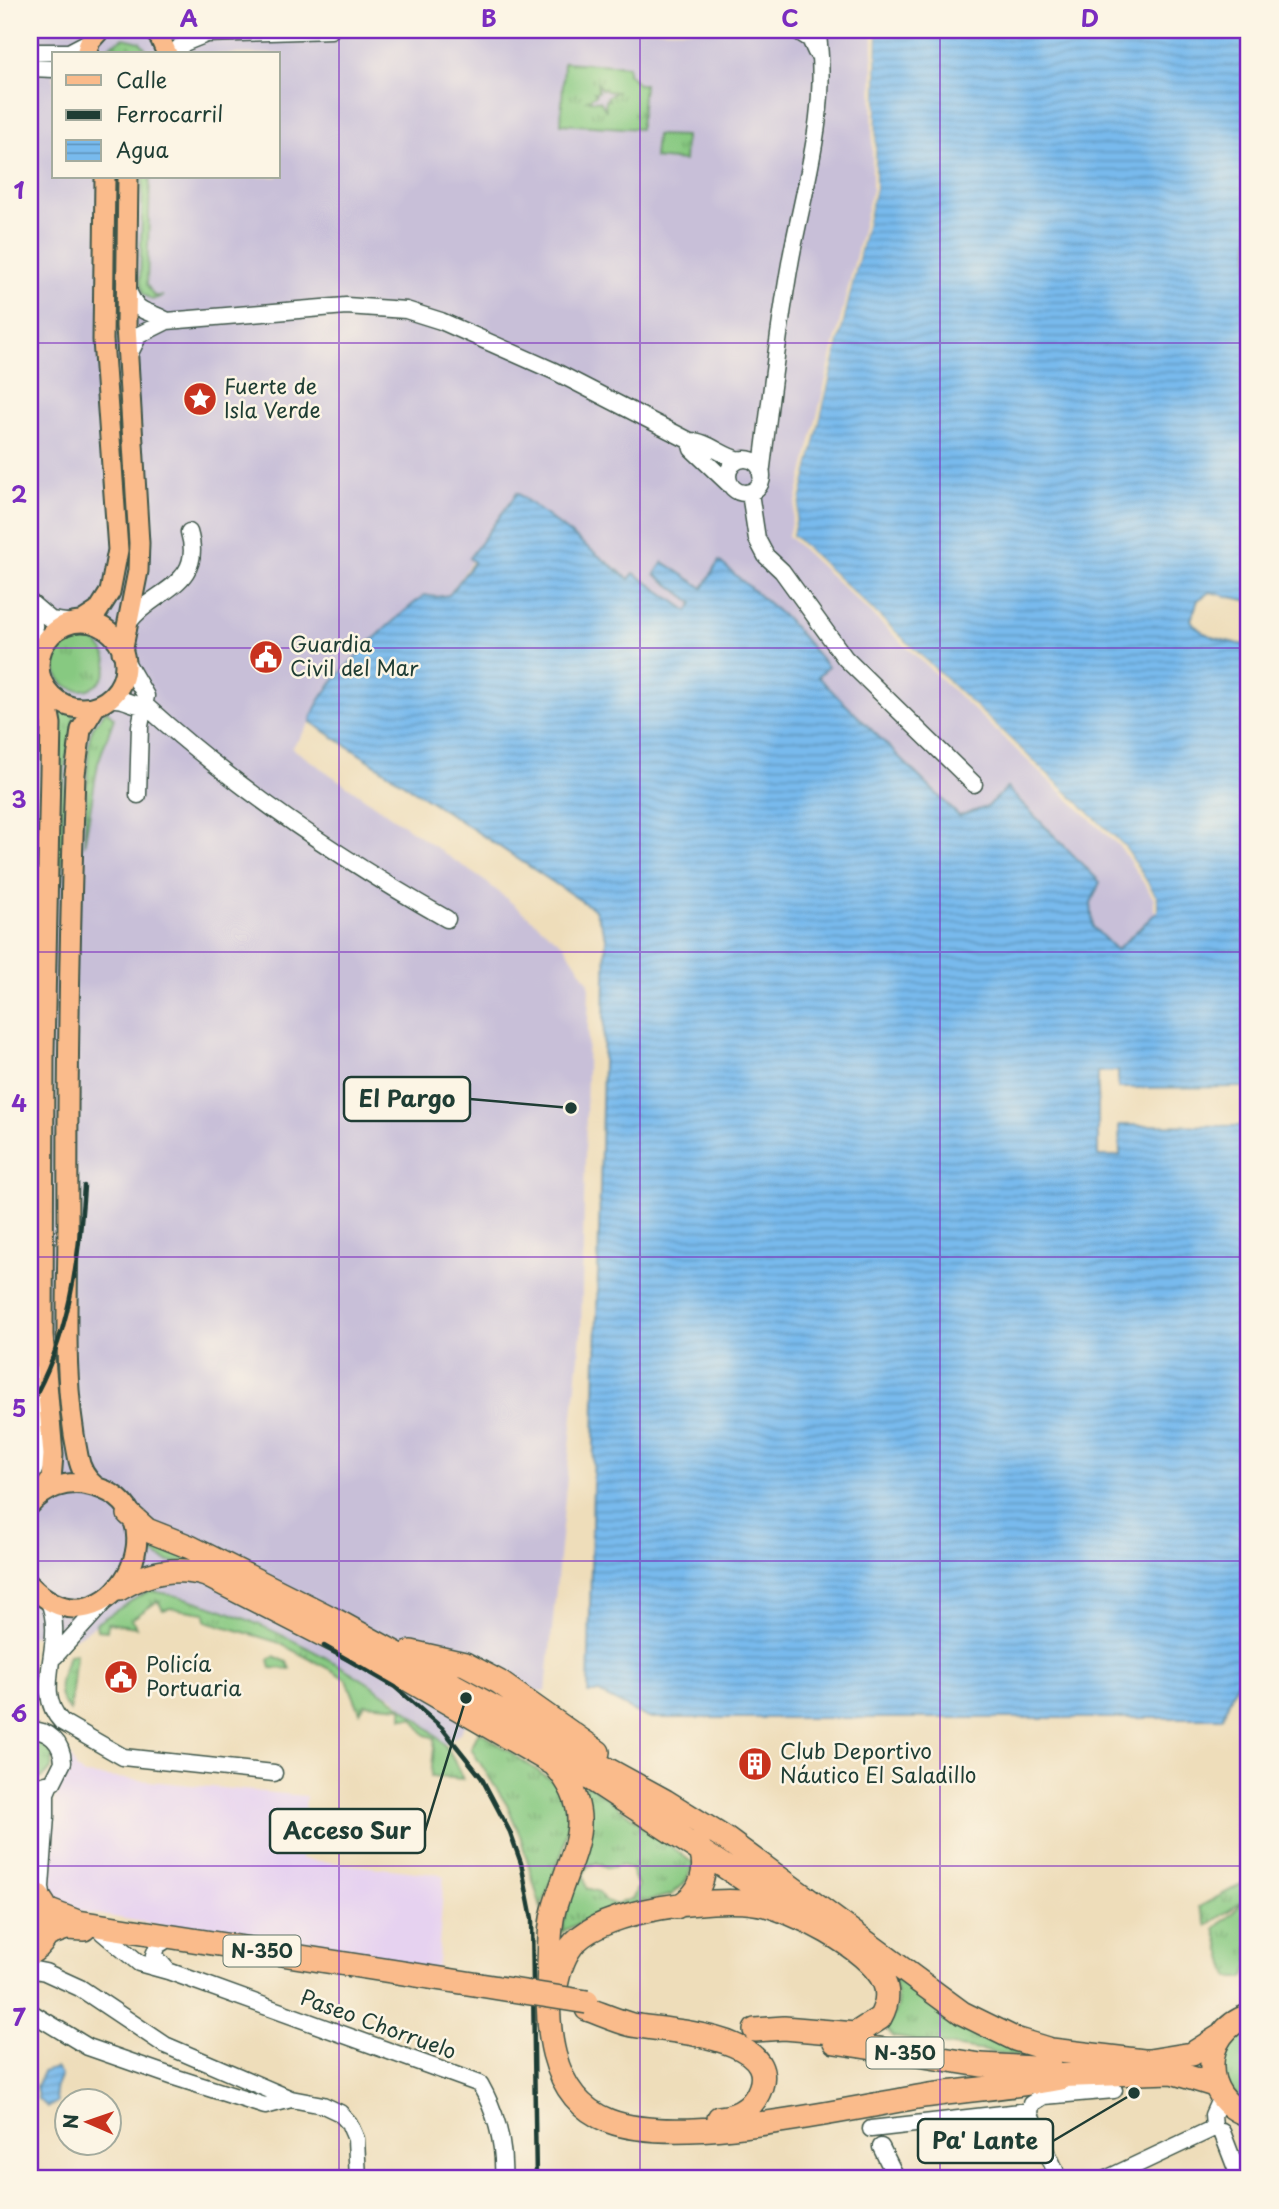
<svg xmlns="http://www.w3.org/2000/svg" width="1279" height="2209" viewBox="0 0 1279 2209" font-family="'Playpen Sans',sans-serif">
  <defs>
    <pattern id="grass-tufts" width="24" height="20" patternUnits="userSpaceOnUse" patternTransform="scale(1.75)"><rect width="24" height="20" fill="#87c981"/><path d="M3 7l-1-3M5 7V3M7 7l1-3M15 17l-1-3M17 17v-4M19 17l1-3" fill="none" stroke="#6ea46a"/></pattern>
    <pattern id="garden-dots" width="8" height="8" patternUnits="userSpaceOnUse" patternTransform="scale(1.75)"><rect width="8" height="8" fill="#87c981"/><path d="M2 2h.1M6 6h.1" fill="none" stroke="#6ea46a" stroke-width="1.8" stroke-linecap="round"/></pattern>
    <pattern id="water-rules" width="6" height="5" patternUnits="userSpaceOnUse" patternTransform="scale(1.75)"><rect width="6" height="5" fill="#78baed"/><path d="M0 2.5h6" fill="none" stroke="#6298c1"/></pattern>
  </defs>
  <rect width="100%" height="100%" fill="#fcf5e5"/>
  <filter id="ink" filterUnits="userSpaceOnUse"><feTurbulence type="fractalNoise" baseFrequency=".0143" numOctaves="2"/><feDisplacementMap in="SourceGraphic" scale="14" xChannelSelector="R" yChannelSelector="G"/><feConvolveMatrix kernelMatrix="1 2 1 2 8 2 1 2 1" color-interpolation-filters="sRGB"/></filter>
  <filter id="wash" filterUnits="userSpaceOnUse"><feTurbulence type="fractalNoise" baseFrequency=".00686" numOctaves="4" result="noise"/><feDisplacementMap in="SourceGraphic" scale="28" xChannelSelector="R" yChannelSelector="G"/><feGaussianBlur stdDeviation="1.57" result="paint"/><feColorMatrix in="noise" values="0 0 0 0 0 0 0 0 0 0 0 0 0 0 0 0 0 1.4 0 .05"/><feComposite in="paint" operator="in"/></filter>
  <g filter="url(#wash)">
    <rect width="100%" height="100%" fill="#eeddba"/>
    <path fill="#e6d2f0" d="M69,1753L77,1769L84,1775L306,1796L301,1859L444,1875L437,1974L51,1906L47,1887L56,1787L69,1767Z"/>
    <path fill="#c8bfd8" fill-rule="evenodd" d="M30,30H877L875,189L1124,846L1157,898V912L1117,950L1093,927L1091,903L1100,882L1007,788L987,807L959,816L818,677L827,668L720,562L703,588L663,563L656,574L694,603L688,611L635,573L630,580L517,493L449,595L436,597L343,670L312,713L311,722L292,748L486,882L565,946L589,983L581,1334L546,1691H529L494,1672L460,1733L444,1745L394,1698L281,1635L194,1600L137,1597L131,1604L73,1639L30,1635ZM54,54H278V177H54Z"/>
    <path fill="url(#grass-tufts)" stroke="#53835a" stroke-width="2" fill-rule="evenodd" d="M564,62L628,66V73L638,84H644L640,129L561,124ZM597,82L602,90L605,88L606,91L616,92L607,97L609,100H605L606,111L600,101L587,100L596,95L594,92H598Z
      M656,135L685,136L684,161L654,158Z
      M143,177H150L147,285L154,296H163L152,300L143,294L140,282Z
      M55 664a26 26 0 1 1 52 0a26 26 0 1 1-52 0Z
      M61,710L75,714L65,765L62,880H58Z
      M106,710L114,718L98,763L84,846L89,740L93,727Z
      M148,1542L195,1558V1563L169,1562L147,1551Z
      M151,1591C235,1602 385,1680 442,1742C451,1752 457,1767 463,1779L431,1776L435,1738L425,1735L413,1718H402V1707L365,1704L360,1712L347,1680L331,1670L277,1642L206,1621L205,1613L170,1608L163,1610L158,1601L132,1619L136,1627L108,1623L107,1631L97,1630L96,1623C108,1617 144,1591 151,1591Z
      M76,1653L70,1711C52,1695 61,1674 69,1655Z
      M274,1656L287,1662L290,1669L271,1668L269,1659Z
      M479,1731L554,1782L566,1806L568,1823L563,1849L541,1908L520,1835L507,1805L471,1749Z
      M30,1739L42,1741L53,1756L51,1769L42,1778L30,1779Z
      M584,1786H591L694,1864L684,1884L671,1895L597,1913L562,1932C569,1881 604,1839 584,1786ZM597,1863L607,1868L621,1865L631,1869L638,1886L633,1898L616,1905L604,1900L599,1892L587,1888L583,1875L588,1866Z
      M41,1794L35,1862L30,1861V1795Z
      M1249,1880V1966L1244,1978H1229L1215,1929L1248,1898L1207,1925L1199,1907Z
      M894,1977C945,2016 976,2035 1037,2054L1024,2057L894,2037L886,2028L898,2006Z
      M1249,2032V2103C1216,2089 1217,2046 1249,2032Z"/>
    <path fill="url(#garden-dots)" stroke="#53835a" stroke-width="2" d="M124,38L140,42L150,54H104L110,45Z"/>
    <path fill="url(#water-rules)" stroke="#4c7c90" stroke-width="2" d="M877,30H1249V601L1210,592L1198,600L1191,620C1202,639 1229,641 1249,646V1087L1118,1088V1071L1098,1072V1156H1120L1119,1125L1249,1126V1654L1222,1718H648L599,1693H588L606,937L595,910L311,722C314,688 396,618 424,595L436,597L449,595L474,562L469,558L517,493L629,579L634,573L688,611L693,603L655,574L663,562L703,588L719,561L788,620L828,667L818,677L959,816L987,807L1007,788L1100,882L1091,903L1093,927L1116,950L1157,912V898L1124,846L792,535L875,189Z
      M56,2068L61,2075L55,2089L57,2102L48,2107L38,2099L36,2086L43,2072Z"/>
    <path fill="#eeddba" d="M873,30H877L875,189L792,535L1124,846L1157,898V912L1154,910V899L1121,848L788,536L872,189Z"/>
  </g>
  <g filter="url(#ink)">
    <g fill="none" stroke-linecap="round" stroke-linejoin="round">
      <g stroke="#3e5548" stroke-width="19">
        <path id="minor" d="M796,30L810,39L816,52
          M154,31L206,34L331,30
          M30,52H69L90,41
          M173,54L184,43L204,35
          M30,68L54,69
          M127,288C138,317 147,308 167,321L346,306L406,310L441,321L554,371L690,441C706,440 723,457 740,460
          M128,357L139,335L167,321
          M690,441L692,449L729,484
          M728 476a17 17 0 1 1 34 0a17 17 0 1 1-34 0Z
          M761,475C770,403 778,330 791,258C805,183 830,106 817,30
          M750,493L757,539L766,556L782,571L845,658L974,784
          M129,622C153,589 205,586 189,532
          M125,660L146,696L140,726L138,795
          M39,661L31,603L51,620L72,623
          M107,700C124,696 131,706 146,706C236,788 341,859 447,919
          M30,1480L37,1462L32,1329L38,1301
          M48,1600C68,1641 30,1690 62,1722L123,1757L274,1773
          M55,1656L105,1601
          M30,1730C49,1730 62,1742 63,1762L53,1782L30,1789
          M43,1902L41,1887L46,1816V1793L50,1784
          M102,1932L139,1963L168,1971L480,2084C497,2114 505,2145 503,2179
          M163,1942L158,1945L154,1955L168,1971
          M30,1969L45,1972L80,1988L165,2045L291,2099L323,2105L340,2113L349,2123L356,2139L358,2179
          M30,2012L88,2047L174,2077L265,2106L291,2099
          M1214,2128L1213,2115L1221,2097
          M871,2129L1029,2111
          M1222,2132L1240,2179
          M881,2147L897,2179
          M1059,2179L1030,2114L1031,2104L1044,2096L1114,2090
          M1106,2179L1214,2128"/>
      </g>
      <g stroke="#3e5548" stroke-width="23">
        <path id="major" d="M153,30L160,38L167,54
          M86,54L90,41L100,30
          M39 665a43 43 0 1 1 86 0a43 43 0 1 1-86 0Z
          M81,622L98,611L110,592L118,550L103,340L105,177
          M122,652L138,571L139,543L126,326L128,177
          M95,707L81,730L75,774C70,924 67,1073 68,1223C68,1299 62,1381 78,1456C80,1468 86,1479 96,1487
          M41,1494L51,1480L53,1455L43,1335L44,1052L51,724L44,687
          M30,1505C45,1488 66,1480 88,1485C192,1506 109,1667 30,1585"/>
      </g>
      <g stroke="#3e5548" stroke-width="26">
        <path id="highway" d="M129,1514L147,1530L190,1547L333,1619L665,1801L726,1839L962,2013L1015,2039L1051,2050L1152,2062
          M119,1589C146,1573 175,1565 206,1575L392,1670L554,1764C600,1816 572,1850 555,1906C549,1925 550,1944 549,1964C546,2019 546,2097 609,2121C680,2148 845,2109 924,2096C969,2089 1015,2087 1060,2078
          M411,1652L465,1664L499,1682L598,1752
          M561,1765L591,1779L780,1903
          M30,1890C54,1906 56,1938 30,1953
          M676,1907C702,1896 711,1867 697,1843
          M47,1910L78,1922L480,1985
          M47,1935L66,1928L84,1929
          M556,1986C559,1970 564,1954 575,1942C607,1909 710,1897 755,1903C789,1907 870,1949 884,1982C890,1995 886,2007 880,2018L855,2034L784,2028L755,2030
          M587,2009C601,2014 617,2021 632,2025C664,2031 795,2035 755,2099C747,2111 733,2117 719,2118
          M1249,2016C1200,2031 1199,2100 1249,2115
          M835,2042L981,2065L1050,2069
          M1137,2063L1192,2054L1219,2037
          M1047,2076L1172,2072L1214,2085"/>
      </g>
      <use href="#minor" stroke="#fff" stroke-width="16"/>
      <use href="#major" stroke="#fabb8b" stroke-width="19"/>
      <use href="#highway" stroke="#fabb8b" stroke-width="23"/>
      <path stroke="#1f3d34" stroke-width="4.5" d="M30,1405C69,1339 79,1261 84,1186
        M324,1646L395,1687L442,1728L481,1777L510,1832L521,1863L532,1919L536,2179"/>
      <g stroke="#3e5548" stroke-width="26" stroke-linecap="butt">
        <path id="highway-bridge" d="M480,1985L587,2002"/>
      </g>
      <use href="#highway-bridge" stroke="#fabb8b" stroke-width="23"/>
    </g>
  </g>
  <path fill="none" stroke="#7b2cbf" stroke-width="2" stroke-opacity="0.55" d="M339,30V2179M640,30V2179M940,30V2179M30,343H1249M30,648H1249M30,952H1249M30,1257H1249M30,1561H1249M30,1866H1249"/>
  <defs>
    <g id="sight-disc" transform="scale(1.75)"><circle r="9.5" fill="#c8321e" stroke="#fcf5e5"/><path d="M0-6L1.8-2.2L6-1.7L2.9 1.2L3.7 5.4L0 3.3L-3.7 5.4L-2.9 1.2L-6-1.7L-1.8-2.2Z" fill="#fff"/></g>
    <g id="civic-disc" transform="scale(1.75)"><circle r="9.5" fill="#c8321e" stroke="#fcf5e5"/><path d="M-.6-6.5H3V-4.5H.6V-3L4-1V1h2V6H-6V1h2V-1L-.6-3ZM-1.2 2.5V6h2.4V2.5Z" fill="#fff"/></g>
    <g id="building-disc" transform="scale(1.75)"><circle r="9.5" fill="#c8321e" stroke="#fcf5e5"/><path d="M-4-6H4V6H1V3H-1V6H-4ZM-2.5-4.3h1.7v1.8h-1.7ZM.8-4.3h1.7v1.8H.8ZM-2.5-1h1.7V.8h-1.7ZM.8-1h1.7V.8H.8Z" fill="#fff"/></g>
  </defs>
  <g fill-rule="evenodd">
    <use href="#sight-disc" x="200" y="399"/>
    <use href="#civic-disc" x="266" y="657"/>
    <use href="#civic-disc" x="121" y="1677"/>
    <use href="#building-disc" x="755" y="1764"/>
  </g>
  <g text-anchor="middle" stroke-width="5" stroke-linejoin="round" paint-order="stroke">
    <g fill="#fcf5e5" stroke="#617469" stroke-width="2">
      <rect x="223.5" y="1935.5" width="77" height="31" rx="5"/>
      <rect x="866.5" y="2037.5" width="77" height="31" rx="5"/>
    </g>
    <g font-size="19" font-weight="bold" fill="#1f3d34">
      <text x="262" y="1958">N-350</text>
      <text x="905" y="2060">N-350</text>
    </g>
    <g font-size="21" fill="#1f3d34" stroke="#fcf5e5" text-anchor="start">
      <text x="224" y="394">Fuerte de<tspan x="224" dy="24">Isla Verde</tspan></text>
      <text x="290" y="652">Guardia<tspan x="290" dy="24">Civil del Mar</tspan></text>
      <text x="146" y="1672">Policía<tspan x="146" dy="24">Portuaria</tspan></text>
      <text x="780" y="1759">Club Deportivo<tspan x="780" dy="24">Náutico El Saladillo</tspan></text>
    </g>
    <g font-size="21" fill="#1f3d34" stroke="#fcf5e5">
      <text transform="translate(378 2025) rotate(20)" y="7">Paseo Chorruelo</text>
    </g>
  </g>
  <path fill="none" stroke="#1f3d34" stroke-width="2.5" d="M571 1108L470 1099M466 1698L425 1831M1134 2093L1053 2141"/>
  <g fill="#1f3d34" stroke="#fcf5e5" stroke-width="2.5">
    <circle cx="571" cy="1108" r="7"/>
    <circle cx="466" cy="1698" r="7"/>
    <circle cx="1134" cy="2093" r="7"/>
  </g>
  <g fill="#fcf5e5" stroke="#1f3d34" stroke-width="2.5">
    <rect x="344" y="1077" width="126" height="44" rx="7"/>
    <rect x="270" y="1809" width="155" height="44" rx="7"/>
    <rect x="918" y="2119" width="135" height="44" rx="7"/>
  </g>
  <g font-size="23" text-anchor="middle" font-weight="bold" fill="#1f3d34">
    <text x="407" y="1107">El Pargo</text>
    <text x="347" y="1839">Acceso Sur</text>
    <text x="985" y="2149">Pa' Lante</text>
  </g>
  <rect width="1279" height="2209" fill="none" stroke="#fcf5e5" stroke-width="77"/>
  <rect x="52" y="52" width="228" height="126" fill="#fcf5e5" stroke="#a4ab9e" stroke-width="2"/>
  <rect x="66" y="75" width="35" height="10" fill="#fabb8b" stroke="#a4ab9e" stroke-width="2"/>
  <text x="116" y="88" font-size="21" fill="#1f3d34">Calle</text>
  <rect x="66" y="110" width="35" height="10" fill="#1f3d34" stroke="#a4ab9e" stroke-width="2"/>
  <text x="116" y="122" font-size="21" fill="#1f3d34">Ferrocarril</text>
  <rect x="66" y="140" width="35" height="21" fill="url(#water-rules)" stroke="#a4ab9e" stroke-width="2"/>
  <text x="116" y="158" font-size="21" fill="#1f3d34">Agua</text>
  <g transform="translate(88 2122) rotate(272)"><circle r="33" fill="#fcf5e5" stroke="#a4ab9e" stroke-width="2"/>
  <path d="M0-5L12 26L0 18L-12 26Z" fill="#c8321e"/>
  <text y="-10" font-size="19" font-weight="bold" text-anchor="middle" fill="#1f3d34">N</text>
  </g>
  <rect x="38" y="38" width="1202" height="2132" fill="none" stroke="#7b2cbf" stroke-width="2.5"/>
  <g font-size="23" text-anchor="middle" font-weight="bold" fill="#7b2cbf">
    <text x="189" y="27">A</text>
    <text x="489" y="27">B</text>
    <text x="790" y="27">C</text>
    <text x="1090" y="27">D</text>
    <text x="19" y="199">1</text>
    <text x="19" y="503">2</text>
    <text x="19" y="808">3</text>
    <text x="19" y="1112">4</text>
    <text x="19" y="1417">5</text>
    <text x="19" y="1722">6</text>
    <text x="19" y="2026">7</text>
  </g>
</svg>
